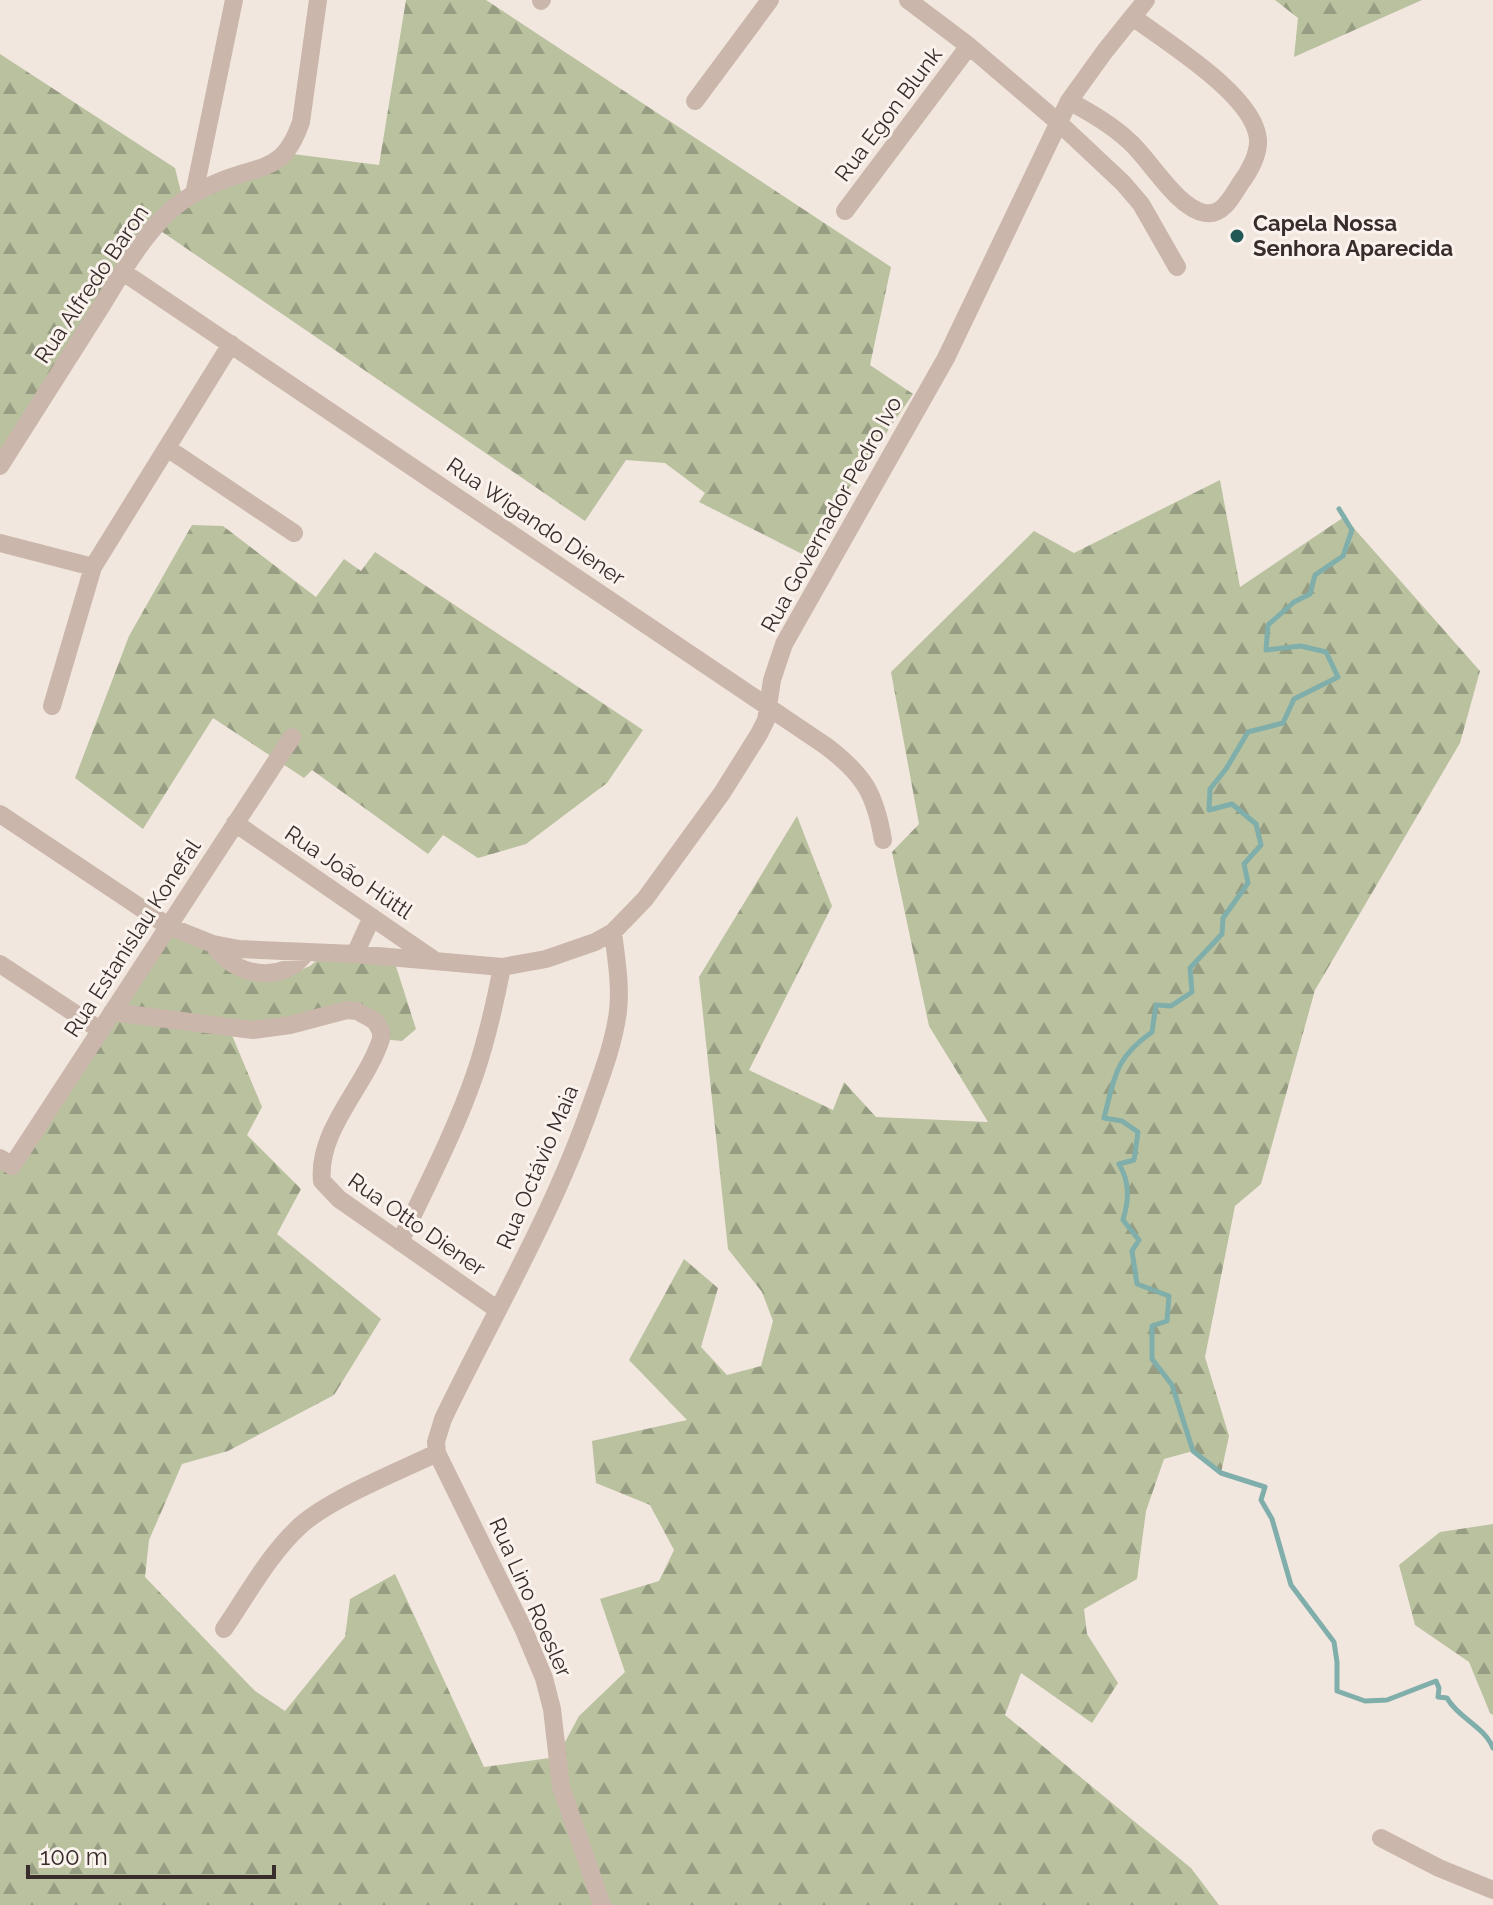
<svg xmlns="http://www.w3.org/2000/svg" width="1493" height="1905" viewBox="0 0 1493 1905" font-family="Raleway,sans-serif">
  <defs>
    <pattern id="forest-firs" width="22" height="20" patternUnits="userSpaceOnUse" patternTransform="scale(2)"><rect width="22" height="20" fill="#b9c19f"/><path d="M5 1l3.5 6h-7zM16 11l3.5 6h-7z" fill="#979d82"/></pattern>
  </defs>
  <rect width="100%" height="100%" fill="#f2e7df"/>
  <path fill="url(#forest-firs)" d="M406,0H486L891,267L870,365L913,394L834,510L810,558L699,502L705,493L665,463L626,460L585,521L155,227L0,455V54L175,168L183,200L285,153L379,165Z
    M1275,0H1422L1294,57L1298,18Z
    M1220,480L1240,587L1344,517L1480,671L1460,743L1315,990L1261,1184L1235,1206L1205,1357L1229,1436L1221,1473L1193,1451L1164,1459L1146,1511L1137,1579L1084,1609L1087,1634L1118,1683L1092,1723L1021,1673L1005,1715L1191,1868L1219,1905H0V1158L12,1166L168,926L282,978L310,966L326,953L393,957L416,1029L402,1041L381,1039L367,1015L229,1028L262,1107L247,1135L301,1189L277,1234L381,1319L334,1395L228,1451L182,1464L149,1540L145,1577L255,1691L285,1711L345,1637L350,1599L395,1574L484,1767L557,1757L579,1716L625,1672L600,1599L659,1581L674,1550L650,1505L596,1483L592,1441L687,1420L629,1360L684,1259L718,1288L701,1347L727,1375L761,1366L773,1321L762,1292L728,1249L699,977L797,816L832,906L749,1070L833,1110L844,1082L876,1117L988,1122L929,1026L892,852L919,824L891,672L1034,531L1074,553Z
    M192,525L223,526L316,597L344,559L361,571L375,552L643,730L607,783L526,844L478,858L443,835L428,854L312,770L304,778L213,718L143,829L75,778L129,636Z
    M1493,1524V1715L1490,1713L1469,1662L1415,1625L1399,1565L1440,1532Z"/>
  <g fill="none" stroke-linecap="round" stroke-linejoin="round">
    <path stroke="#7faeab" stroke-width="5" d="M1339,509L1352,530L1343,556L1315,575L1310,594L1294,602L1268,625L1266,650L1301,646L1326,652L1338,677L1294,699L1283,723L1248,732L1226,769L1210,789L1209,810L1232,804L1256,824L1261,845L1244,864L1248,883L1223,918L1222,934L1190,968L1192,992L1171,1006L1156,1005L1152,1032C1115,1058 1115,1076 1104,1118L1122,1121L1138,1132L1134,1160L1119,1164C1130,1182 1129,1200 1123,1220L1139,1240L1132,1251L1137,1284L1169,1296L1167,1321L1152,1326V1359L1172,1385L1193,1451L1221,1473L1265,1487L1261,1500L1272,1519L1291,1585L1334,1642L1337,1662V1691L1365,1701L1387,1700L1436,1681L1439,1688L1438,1697L1447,1698C1458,1718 1484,1726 1493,1748"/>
    <path stroke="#cab6ab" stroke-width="18" d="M908,0L969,46L1058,122L1123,183L1141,204L1177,267
      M541,1L542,0
      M695,101L770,0
      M1069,101C1091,113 1112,125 1130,142C1151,161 1177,208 1205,213C1222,216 1232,197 1240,184C1249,172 1259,154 1258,139C1254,95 1167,43 1133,17
      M194,194L234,0
      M845,211L969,46
      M123,272L826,746C864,775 875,793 883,840
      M167,448L294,533
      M0,466C33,414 66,362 99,310C119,278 138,242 166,215C181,199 203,188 223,180C265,164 284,171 301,122L318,0
      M0,543L93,567
      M52,706L93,567L231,344
      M0,814L168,926L213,944L239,949L355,954L502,967L546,959L595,942L613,932L645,899L722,793L759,734L766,720L772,680L784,644L946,358L1069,101L1105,51L1146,0
      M235,823L434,960
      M213,944C232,976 284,986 306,952
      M355,954L372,917
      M0,964L100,1030
      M112,1012L253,1030L290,1025L347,1010L357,1011L375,1021L381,1031V1039C366,1086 317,1130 322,1181L339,1199L498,1310
      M0,1158L12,1166L292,737
      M400,1242C426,1187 455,1132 475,1074C487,1039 495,1003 502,967
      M224,1629C248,1594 269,1554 301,1525C332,1498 397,1472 437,1453
      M1381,1838L1439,1868L1493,1890
      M602,1905L561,1787L552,1709L544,1678L523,1628L437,1453L436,1442L443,1419C493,1315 553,1214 591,1105C602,1074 614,1043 618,1011C621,985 616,958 613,932"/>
  </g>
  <circle fill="#215856" stroke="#faf2ec" stroke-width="3" cx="1237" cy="236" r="8"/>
  <g text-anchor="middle" stroke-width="6" stroke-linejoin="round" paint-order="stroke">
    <g font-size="22" fill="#382d2a" stroke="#faf2ec">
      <text transform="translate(888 114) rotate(-53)" y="8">Rua Egon Blunk</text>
      <text transform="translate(91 284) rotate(-56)" y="8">Rua Alfredo Baron</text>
      <text transform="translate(831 514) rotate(-61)" y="8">Rua Governador Pedro Ivo</text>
      <text transform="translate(536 521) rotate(34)" y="8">Rua Wigando Diener</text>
      <text transform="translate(349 872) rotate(34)" y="8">Rua João Hüttl</text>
      <text transform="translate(132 938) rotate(-57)" y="8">Rua Estanislau Konefal</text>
      <text transform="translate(537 1167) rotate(-67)" y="8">Rua Octávio Maia</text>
      <text transform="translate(417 1224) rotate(35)" y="8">Rua Otto Diener</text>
      <text transform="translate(531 1597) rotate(66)" y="8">Rua Lino Roesler</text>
    </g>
    <g font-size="22" font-weight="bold" fill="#382d2a" stroke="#faf2ec" text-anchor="start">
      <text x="1253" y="231">Capela Nossa<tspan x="1253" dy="25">Senhora Aparecida</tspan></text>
    </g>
  </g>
  <path d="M28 1865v12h246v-12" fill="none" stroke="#382d2a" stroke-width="4"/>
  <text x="40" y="1865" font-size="24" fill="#382d2a" stroke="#faf2ec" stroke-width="6" paint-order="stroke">100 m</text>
</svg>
